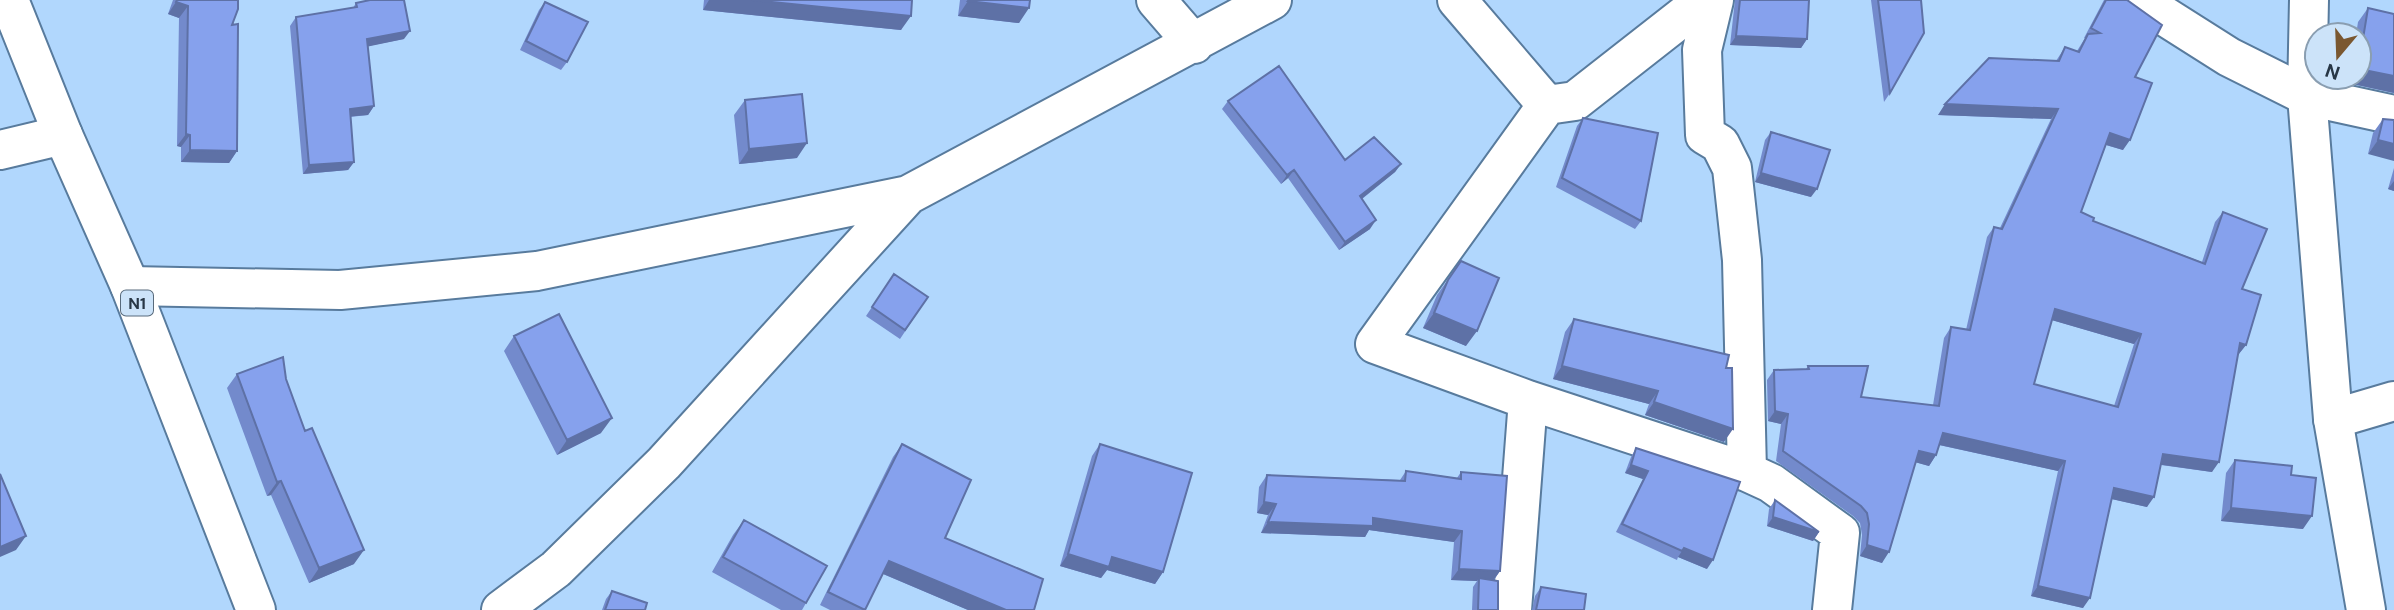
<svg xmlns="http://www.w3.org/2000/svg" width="2394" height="610" viewBox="0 0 2394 610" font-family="'DM Sans',sans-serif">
  <rect width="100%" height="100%" fill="#b1d7fd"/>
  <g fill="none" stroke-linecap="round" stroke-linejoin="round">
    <g stroke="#587b9d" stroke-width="42">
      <path id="minor" d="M1156,0L1194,44
        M1457,0L1547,105L1375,344L1528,400L1747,472
        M1714,0L1702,50L1705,135L1720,144L1732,168L1742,260L1747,472L1771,483L1840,533L1832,610
        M2139,0L2229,57L2307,96L2394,115
        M1547,105L1575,101L1704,0
        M0,150L63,135
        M130,286L340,290L537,271L908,195L1272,0
        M2333,419L2394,401
        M501,610L556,569L664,463L908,195
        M1512,610L1528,400"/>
    </g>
    <g stroke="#587b9d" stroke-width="42">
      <path id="tertiary" d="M2309,0L2307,96L2333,419L2366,610"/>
    </g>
    <g stroke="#587b9d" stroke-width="42">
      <path id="primary" d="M9,0L63,135L130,286L256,610"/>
    </g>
    <use href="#minor" stroke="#fff" stroke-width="38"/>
    <use href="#tertiary" stroke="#fff" stroke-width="38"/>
    <use href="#primary" stroke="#fff" stroke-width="38"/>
  </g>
  <path fill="#738acc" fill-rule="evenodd" d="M173,0H238L232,25L237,151L229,163L181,162V147L177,146L179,18L168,14Z
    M704,0H912L901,30L703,10Z
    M960,0H1030L1019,23L958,16Z
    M1735,0H1809L1807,39L1801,48L1730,45Z
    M1871,0H1921L1890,93L1884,102Z
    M2104,0H2127L2135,77L2123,150L2106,145L2081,212L2093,221L2202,262L2215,222L2223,212L2242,289L2246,345L2238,355L2212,472L2161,465L2147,507L2112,499L2083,608L2031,596L2058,471L1939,445L1936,455L1929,466L1915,462L1882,563L1860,556L1862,535L1860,523L1853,516L1776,461L1781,424L1768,421L1767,380L1774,370L1806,369L1808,366L1861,397L1933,405L1944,338L1951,327L1966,330L1987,237L1994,227L2000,228L2051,119L1938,115L2056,61L2065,47L2077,51L2085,38H2084ZM2052,320L2134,344L2114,406L2034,384Z
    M545,2L567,62L561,70L520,50L539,10Z
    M356,3L404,39L368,46L374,106L368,115L350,117L354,162L348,170L303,174L290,26L296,17L353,8Z
    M2368,8L2394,93L2348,83L2349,77H2359V35H2356L2358,22Z
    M745,100L797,158L739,164L734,115Z
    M1228,101L1345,160L1401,164L1395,172L1362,199L1370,229L1339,250L1288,178L1281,184L1222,109Z
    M1583,118L1641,221L1635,229L1556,187L1577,126Z
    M2383,119L2394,120L2368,154L2373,133Z
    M1771,132L1811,197L1755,182L1765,140Z
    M2394,168V191L2388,189Z
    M1461,261L1466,346L1423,328L1437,295Z
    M894,274L928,297L900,339L866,316Z
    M1574,319L1726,368L1724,442L1645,415L1649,404L1553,379L1565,332Z
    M514,336L601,433L557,455L504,351Z
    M237,374L286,379L354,564L309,583L271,495L267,496L227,388Z
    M902,444L945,538L968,610L883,574L865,610H830L820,605L893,457Z
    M1100,444L1163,572L1155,584L1107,570L1101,578L1060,566L1092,456Z
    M1636,448L1707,569L1678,557L1677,560L1616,532L1643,479L1625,473L1631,457Z
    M2235,460L2291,475L2303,529L2221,521L2226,473Z
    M1406,471L1457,478L1461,472L1500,571L1494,580L1498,610H1472L1473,587L1477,581L1451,580L1454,542L1369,530L1365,537L1261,533L1268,515L1257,513L1259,487L1267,475L1400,480Z
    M1775,500L1819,532L1813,541L1767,526L1769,509Z
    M744,520L806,603L802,610H781L712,572L733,535Z
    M1541,587L1584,610H1532L1535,596Z
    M612,591L645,610H602L606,599Z"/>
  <path fill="#5e71a6" d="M709,0H752L911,16L901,30L703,10Z
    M968,1L1029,8L1019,23L958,16Z
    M176,2L188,6L179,18L168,14Z
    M410,31L404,39L361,48L367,39Z
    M1736,36L1807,39L1801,48L1730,45Z
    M2359,69L2394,76V93L2348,83L2352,77H2359Z
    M1945,104L2058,109L2051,119L1938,115Z
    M374,106L368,115L344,117L350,109Z
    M2110,133L2130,140L2123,150L2103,144Z
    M186,134L190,135L181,147L177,146Z
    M2378,140L2394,144V161L2368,154Z
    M807,143L797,158L739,164L749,149Z
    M190,150L237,151L229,163L181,162Z
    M354,162L348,170L303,174L309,165Z
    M1401,164L1395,172L1354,205L1360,196Z
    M1294,170L1288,178L1281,184L1287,175Z
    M1761,173L1817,189L1811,197L1755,182Z
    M2394,181V191L2388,189Z
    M1376,220L1370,229L1339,250L1345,242Z
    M2055,309L2141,334L2134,344L2048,319Z
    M1434,313L1477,331L1466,346L1423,328Z
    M2240,343L2246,345L2238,355Z
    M1562,366L1658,391L1649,404L1553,379Z
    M1654,402L1733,429L1724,442L1645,415Z
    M1775,411L1788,414L1781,424L1768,421Z
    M612,418L601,433L557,455L567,440Z
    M1943,433L2065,461L2058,471L1935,444Z
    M1919,451L1936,455L1929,466L1911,461Z
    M2163,454L2219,462L2212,472L2156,464Z
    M1631,465L1648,471L1643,479L1625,473Z
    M281,481L271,495L267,496L277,482Z
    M2114,488L2154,497L2147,507L2107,498Z
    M1264,502L1276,504L1268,515L1257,513Z
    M2231,508L2312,516L2303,529L2221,521Z
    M1773,517L1819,532L1813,541L1767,526Z
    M1373,518L1462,531L1454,542L1369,530L1365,537L1261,533L1268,522Z
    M26,536L16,550L0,557V547Z
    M1867,545L1889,552L1882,563L1860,556Z
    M1684,548L1713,560L1707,569L1678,557Z
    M364,550L354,564L309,583L319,568Z
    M1068,554L1112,557L1163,572L1155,584L1107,570L1101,578L1060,566Z
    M889,561L1006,610H968L881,573Z
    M1459,569L1500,571L1492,582L1479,578L1477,581L1451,580Z
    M2038,586L2090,598L2083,608L2031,596Z"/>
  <path fill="#86a1ed" stroke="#5e71a6" stroke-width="2" fill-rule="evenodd" d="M177,0H238V9L232,25L238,24L237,151L190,150V135L186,134L188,6L176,2Z
    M370,0H404L410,31L367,39L374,106L350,109L354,162L309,165L296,17L357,7L356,3Z
    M752,0H912L911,16Z
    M969,0H1030L1029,8L968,1Z
    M1740,0H1809L1807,39L1736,36Z
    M1878,0H1921L1924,33L1890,93Z
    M2106,0H2127L2162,25L2135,77L2152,83L2130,140L2110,133L2081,212L2094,218L2093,221L2205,264L2223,212L2267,229L2242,289L2261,295L2246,345L2240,343L2219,462L2163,454L2154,497L2114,488L2090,598L2038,586L2065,461L1943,433L1936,455L1919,451L1889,552L1867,545L1869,524L1867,513L1861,506L1783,451L1788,414L1775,411L1774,370L1809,369L1808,366H1868L1861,397L1939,406L1951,327L1970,330L1994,227L2002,229L2058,109L1945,104L1989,58L2059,61L2065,47L2079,52L2088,34L2100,33L2091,28ZM2055,309L2141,334L2118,407L2034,384Z
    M545,2L588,22L567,62L526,41Z
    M2368,8L2394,14V76L2359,69V63Z
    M1279,66L1345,160L1374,137L1401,164L1360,196L1376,220L1345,242L1294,170L1287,175L1228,101Z
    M802,94L807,143L749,149L745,100Z
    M1583,118L1658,133L1641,221L1562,178Z
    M2383,119L2394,120V144L2378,140Z
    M1771,132L1830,150L1817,189L1761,173Z
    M1461,261L1499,278L1477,331L1434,313L1448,280Z
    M894,274L928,297L905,330L872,307Z
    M559,314L612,418L567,440L514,336Z
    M1574,319L1729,355L1726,368H1732L1733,429L1654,402L1658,391L1562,366Z
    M283,357L286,379L305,431L312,428L364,550L319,568L281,481L277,482L237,374Z
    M902,444L971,480L945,538L1043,579L1034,610H1006L889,561L865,610L828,592Z
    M1100,444L1192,473L1163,572L1112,557L1109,567L1068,554Z
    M1636,448L1740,482L1713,560L1684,548L1682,551L1622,524L1648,471L1631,465Z
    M2235,460L2292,466L2291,475L2316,478L2312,516L2231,508Z
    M1406,471L1461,479V472L1507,476L1500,571L1459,569L1462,531L1373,518V526L1268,522L1276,504L1264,502L1267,475L1405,481Z
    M0,474L26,536L0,547Z
    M1775,500L1819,532L1773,517Z
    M744,520L827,566L806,603L723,557Z
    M1479,578L1498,581V610H1478Z
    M1541,587L1586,594L1584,610H1536Z
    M612,591L647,603L645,610H605Z"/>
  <g text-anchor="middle" stroke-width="6" stroke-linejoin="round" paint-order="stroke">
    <rect fill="#cce3f9" stroke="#596b7c" stroke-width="2" x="121" y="290.5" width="32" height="25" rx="5"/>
    <g font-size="16" font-weight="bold" fill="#283746">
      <text x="137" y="309">N1</text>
    </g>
  </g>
  <g transform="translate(2338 56) rotate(199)"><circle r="33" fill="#cce3f9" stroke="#8a9eb1" stroke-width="2"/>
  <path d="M0-5L12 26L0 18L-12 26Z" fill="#7a5730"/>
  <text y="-10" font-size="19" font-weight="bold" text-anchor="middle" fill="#283746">N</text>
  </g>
</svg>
